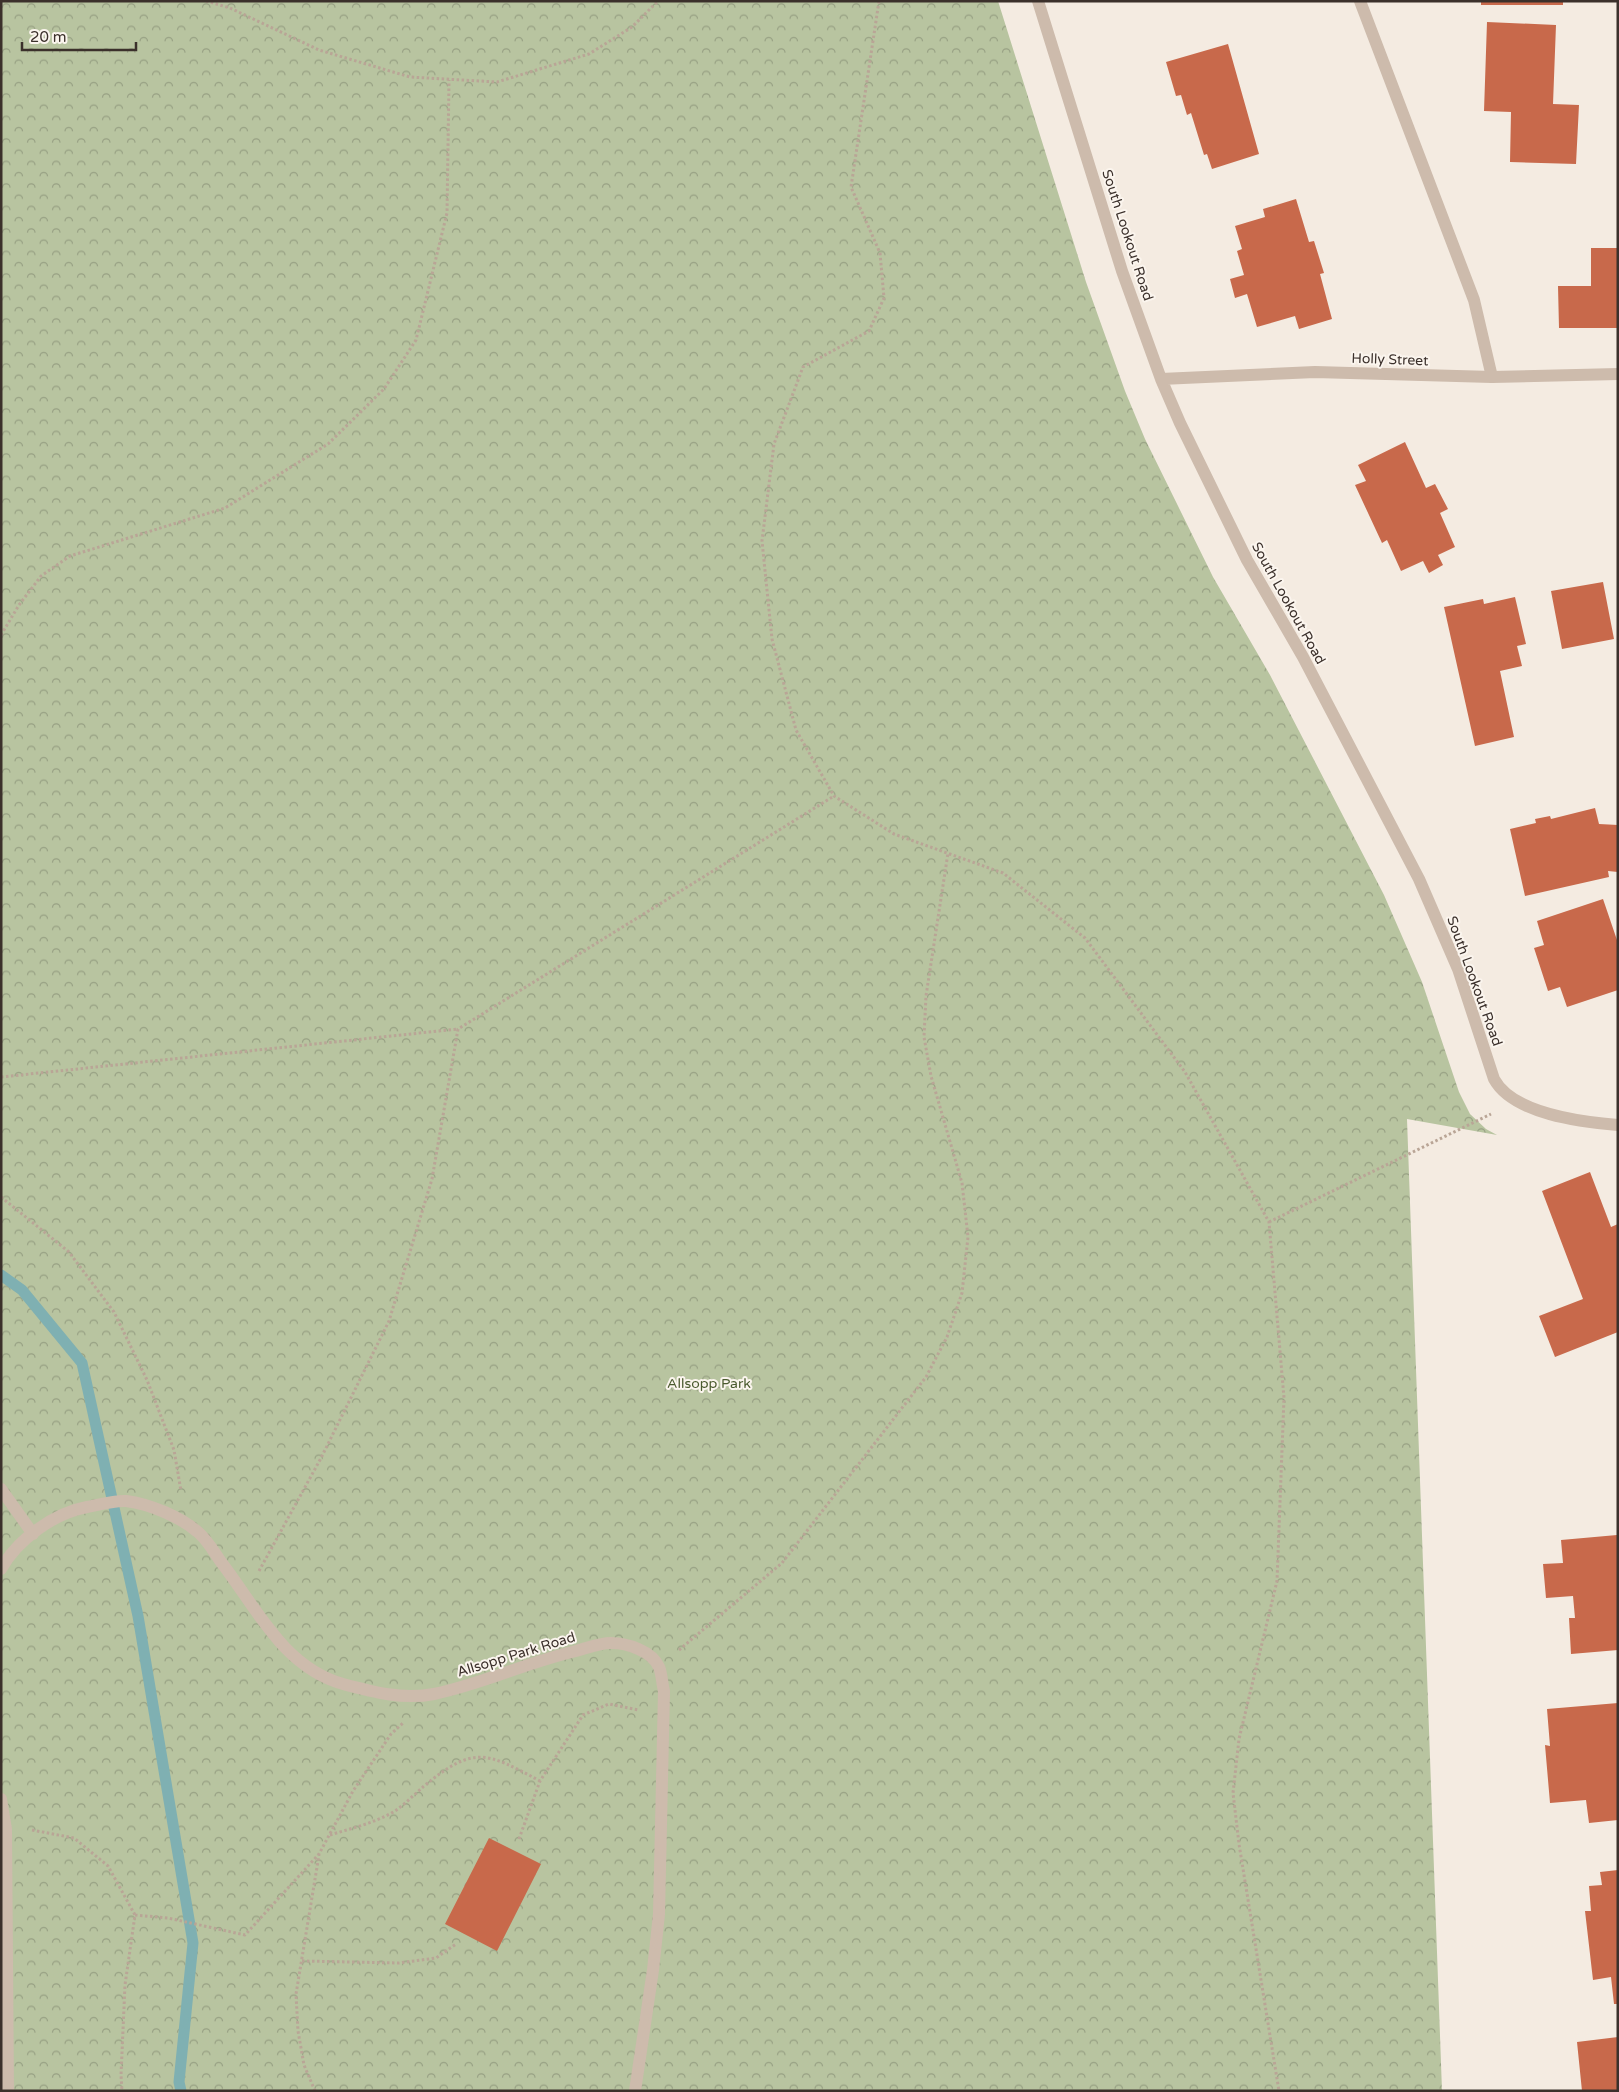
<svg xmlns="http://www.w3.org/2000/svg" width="1619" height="2092" viewBox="0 0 1619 2092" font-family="'Varela Round',sans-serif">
  <defs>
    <pattern id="forest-crowns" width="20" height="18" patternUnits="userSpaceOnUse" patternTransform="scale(1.25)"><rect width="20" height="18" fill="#b8c4a0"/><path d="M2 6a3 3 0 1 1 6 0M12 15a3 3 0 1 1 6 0" fill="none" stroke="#97a083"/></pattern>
  </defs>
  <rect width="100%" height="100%" fill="#f4ebe1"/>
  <path fill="url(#forest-crowns)" d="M1,1H998L1086,282L1125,391L1145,439L1213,577L1270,675L1384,895L1422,982L1459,1092L1470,1114L1486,1129L1497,1135L1407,1119L1442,2091H1Z"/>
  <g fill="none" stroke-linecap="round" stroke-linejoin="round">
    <path stroke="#7fb0b2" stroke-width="11" d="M1,1275L22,1290L82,1363L138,1616L193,1943L179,2082L181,2091"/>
  </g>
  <path fill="#c8694b" d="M1481,1H1563V5H1481Z
    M1487,22L1556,25L1553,104L1579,105L1576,164L1510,162L1511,112L1484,111Z
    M1228,44L1259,154L1212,169L1207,154L1204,155L1191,113L1187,115L1181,95L1176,96L1166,62Z
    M1296,199L1309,242L1314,241L1324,273L1320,274L1332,319L1299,329L1295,316L1257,327L1247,294L1235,298L1230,279L1244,275L1237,251L1242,249L1235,226L1265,217L1263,209Z
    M1591,248H1618V328H1559L1558,286H1591Z
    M1405,442L1426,488L1435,484L1448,509L1440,513L1455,547L1438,555L1443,565L1429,573L1423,561L1401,571L1387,540L1382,543L1355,485L1366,481L1358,465Z
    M1603,582L1614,639L1562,649L1551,591Z
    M1515,597L1526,644L1517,646L1522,666L1500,671L1514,737L1475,746L1444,607L1483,599L1484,604Z
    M1595,808L1599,824L1618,825V872L1608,871L1609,877L1525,896L1510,829L1536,823L1535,819L1550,816L1551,819Z
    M1603,899L1618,943V990L1567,1007L1560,987L1548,991L1534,948L1544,945L1537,921Z
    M1590,1172L1611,1227L1618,1224V1332L1555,1357L1539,1316L1583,1299L1542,1191Z
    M1617,1535L1618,1650L1571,1654L1569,1618H1575L1573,1596L1546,1598L1543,1564L1563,1563L1561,1540Z
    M1618,1703V1820L1589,1823L1586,1800L1550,1803L1545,1745L1550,1746L1547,1709Z
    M489,1838L541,1864L497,1951L445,1924Z
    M1618,1870V2004H1614L1611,1977L1593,1980L1585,1911H1591L1589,1886L1602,1885L1600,1872Z
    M1618,2037V2091H1582L1577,2042Z"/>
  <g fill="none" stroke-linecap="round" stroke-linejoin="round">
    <path stroke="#b9a596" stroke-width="3" stroke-dasharray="2.5 2.5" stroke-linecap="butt" d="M206,1L230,8L319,50L410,77L497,82L589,54L632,27L658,1
      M879,1L851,187L880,253L884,298L869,331L803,367L774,444L762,541L772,639L796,730L834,796L894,834L1003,873L1085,938L1185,1072L1269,1222L1284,1398L1277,1581L1239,1739L1233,1793L1239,1844L1279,2091
      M1,635L19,605L41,576L70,556L225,508L328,444L384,389L416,340L447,213L449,80
      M1,1077L458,1029
      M1,1197L69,1252L114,1312L147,1380L174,1450L181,1491
      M1269,1222L1491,1114
      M259,1571L321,1458L389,1321L432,1179L458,1029L834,796
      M679,1650L782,1563L926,1377L947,1337L962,1293L968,1237L962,1183L931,1076L924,1037L926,996L948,853
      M32,1830L74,1838L108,1866L135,1915L125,1985L121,2075L122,2091
      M330,1835C352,1828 375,1823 395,1811C405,1804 415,1794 424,1786C474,1745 486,1752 540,1781
      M519,1839L540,1781L583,1715L609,1704L638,1710
      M135,1915L168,1918L245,1935L319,1854L353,1791L391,1734L403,1723
      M302,1961L399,1963L436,1958L456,1944
      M315,2091L304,2065L298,2031L296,1994L319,1855"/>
    <path stroke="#cdbbac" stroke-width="12" d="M1360,1L1474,300L1492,377"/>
    <path stroke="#cdbbac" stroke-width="12" d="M1038,1L1122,271L1161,379L1180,423L1247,560L1303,657L1419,879L1458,969L1494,1079C1513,1114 1581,1122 1618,1125
      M1161,379L1315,372L1492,377L1618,374
      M1,1489L33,1534
      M1,1569C17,1540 54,1513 87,1507C99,1505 114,1500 126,1501C150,1504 181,1517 199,1533C208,1541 214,1552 221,1562C256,1607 283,1667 343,1684C373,1692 403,1700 434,1694C482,1684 528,1662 576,1651C587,1648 600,1643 611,1643C627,1643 652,1651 659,1667C662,1674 662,1684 664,1691L659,1914L653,1970L635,2091
      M1,1799L6,1829L8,2091"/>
  </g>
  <g text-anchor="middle" stroke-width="4" stroke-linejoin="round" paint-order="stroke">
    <g font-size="14" fill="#3b302b" stroke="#fbf5ee">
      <text transform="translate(1128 235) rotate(72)" y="5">South Lookout Road</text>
      <text transform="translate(1390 359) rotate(2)" y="5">Holly Street</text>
      <text transform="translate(1289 603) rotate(61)" y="5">South Lookout Road</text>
      <text transform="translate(1475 981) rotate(70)" y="5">South Lookout Road</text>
      <text transform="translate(516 1654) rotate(-17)" y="5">Allsopp Park Road</text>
    </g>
    <g font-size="14" fill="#4a5a2e" stroke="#fbf5ee">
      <text x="709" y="1388">Allsopp Park</text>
    </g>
  </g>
  <rect width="1619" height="2092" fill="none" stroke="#3b302b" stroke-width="5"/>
  <path d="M22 42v8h114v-8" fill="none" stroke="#3b302b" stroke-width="2.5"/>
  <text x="30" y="42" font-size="15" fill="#3b302b" stroke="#fbf5ee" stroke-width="4" paint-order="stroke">20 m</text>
</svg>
